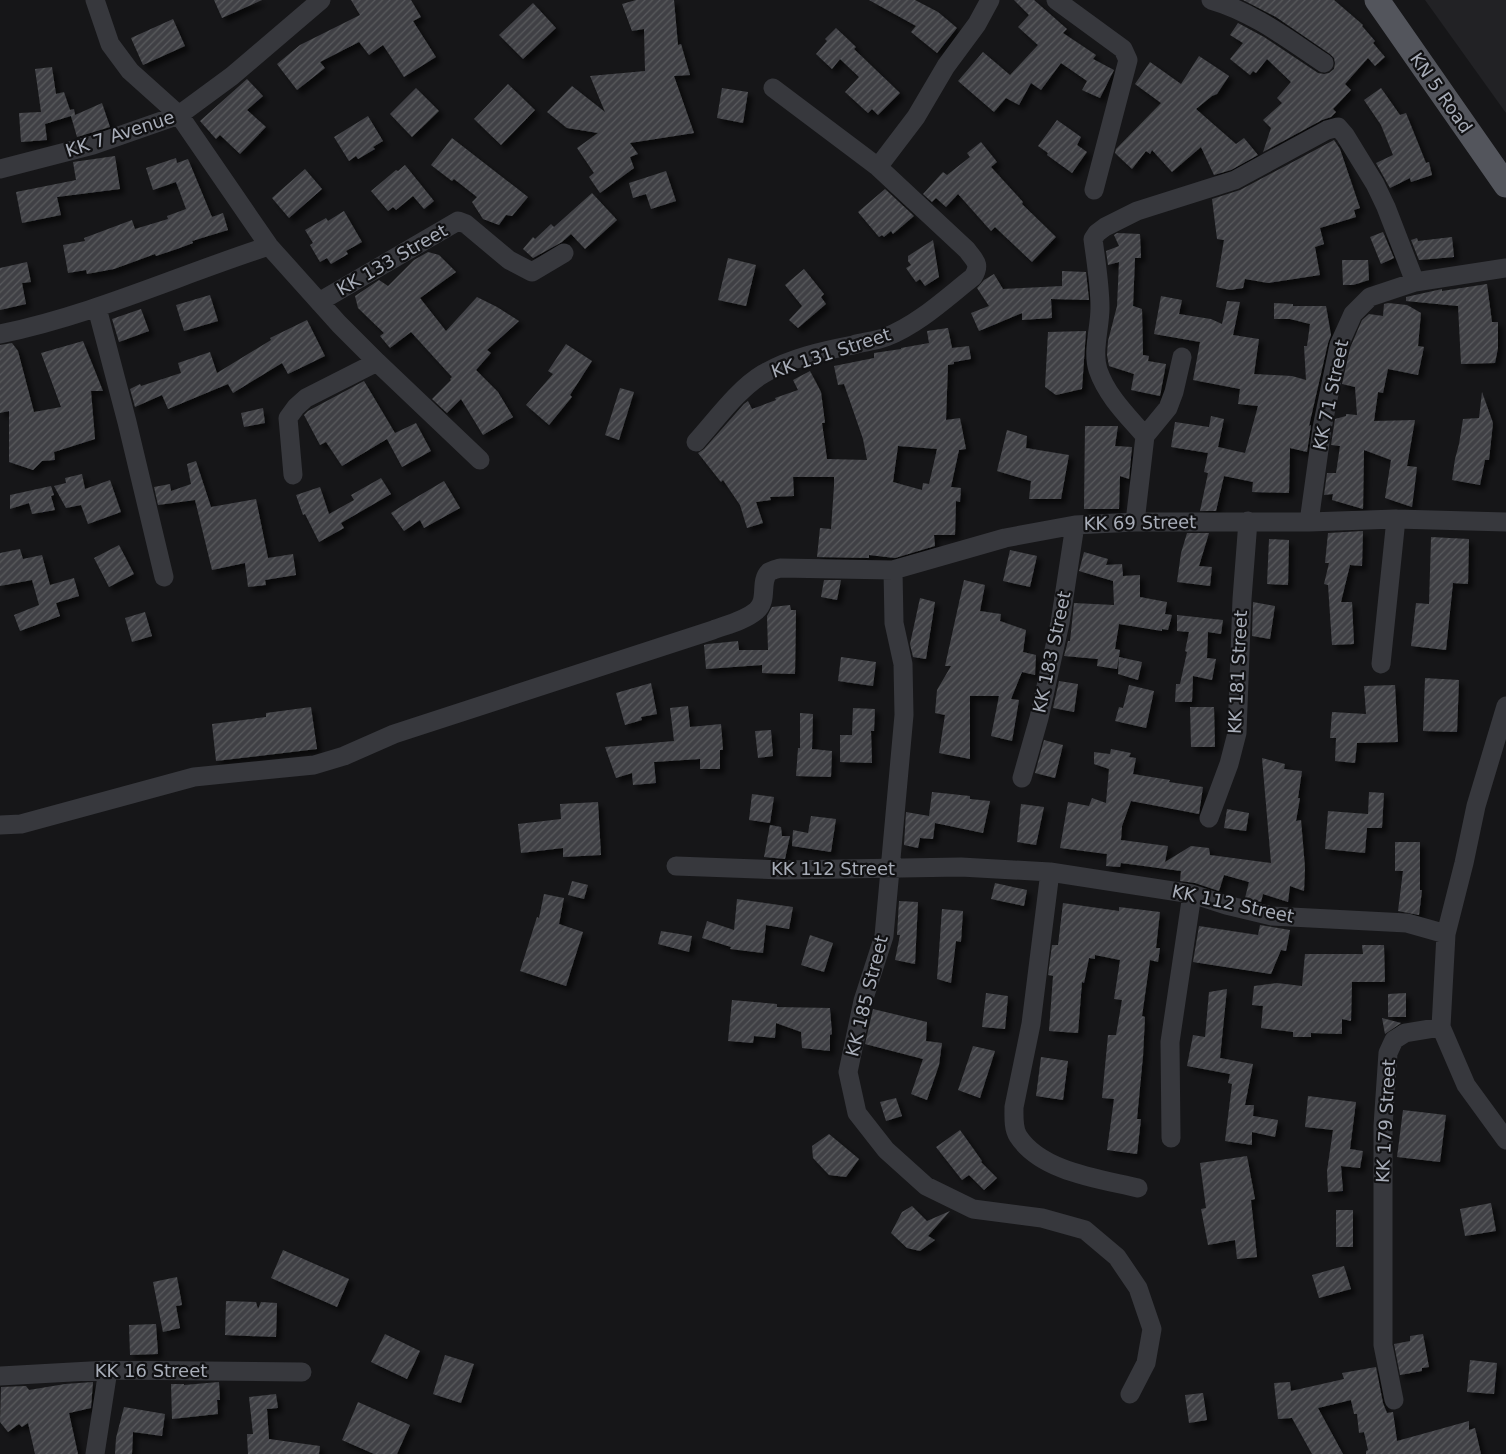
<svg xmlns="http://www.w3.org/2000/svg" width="1506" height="1454" viewBox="0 0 1506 1454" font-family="'DejaVu Sans',sans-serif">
  <defs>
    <pattern id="building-hatch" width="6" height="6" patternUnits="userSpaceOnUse" patternTransform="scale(1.25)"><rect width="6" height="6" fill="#404145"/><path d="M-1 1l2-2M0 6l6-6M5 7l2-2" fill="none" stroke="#595a5e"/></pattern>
    <filter id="shadow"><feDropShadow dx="4.5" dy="4.5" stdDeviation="2.5" flood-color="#0009"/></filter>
  </defs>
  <rect width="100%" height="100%" fill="#161618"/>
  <path fill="#222225" d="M1425,0H1506V113Z"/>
  <path fill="url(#building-hatch)" fill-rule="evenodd" filter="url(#shadow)" d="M214,0H262L222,18Z
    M351,0H411L421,17L413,21L436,57L404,77L383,45L369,55L359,42L320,62L325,68L297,90L277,64L300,45L360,15Z
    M636,0H674L678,45L681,44L690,75L674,76L694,133L630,143L638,154L630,157L634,168L600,193L589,177L594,173L577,148L598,133L567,128L547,112L572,86L605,112L590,76L645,71L644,29L632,31L622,4Z
    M869,0H915L938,12L957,28L937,53L911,32L916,26Z
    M1014,0H1034L1067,29L1063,33L1096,55L1093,59L1114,70L1100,98L1082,90L1087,81L1061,63L1041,90L1031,83L1019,105L1006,98L994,112L958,81L983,52L1010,75L1038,45L1018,27L1029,15Z
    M1243,0H1334L1363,25L1362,26L1375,41L1373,43L1385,57L1375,66L1368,58L1345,84L1351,90L1333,109L1336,112L1331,117L1322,120L1263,152L1271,128L1263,120L1282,103L1277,98L1291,82L1267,59L1256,73L1253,71L1250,75L1230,59L1243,43L1230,35L1238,23L1264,37L1318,73L1324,74L1329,73L1334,69L1335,63L1334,58L1330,54L1276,17Z
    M533,3L556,28L523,59L499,35Z
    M173,19L185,46L143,65L131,38Z
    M836,28L856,47L854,49L900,93L878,115L872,109L868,113L845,92L859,77L840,59L832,69L816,54L827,41L825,39Z
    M1199,56L1229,76L1217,94L1212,96L1196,109L1236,144L1244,138L1258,155L1231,170L1214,175L1201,147L1172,172L1152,150L1150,154L1146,151L1132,169L1115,153L1116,149L1161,103L1135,84L1150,62L1181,84Z
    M52,67L56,94L64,92L70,110L74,109L75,115L102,103L110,127L77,137L71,116L74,115L45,124L47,140L21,142L19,113L41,112L35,69Z
    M247,79L263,96L247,110L266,127L240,154L220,135L216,139L200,121Z
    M508,84L535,110L501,145L474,119Z
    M416,88L439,111L412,137L390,114Z
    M722,88L748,92L743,123L717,118Z
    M1381,88L1400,115L1406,113L1426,163L1429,162L1432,175L1411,182L1410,178L1390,188L1376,163L1393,155L1381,125L1364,100Z
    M368,116L383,141L373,147L375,149L358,159L356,156L349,161L334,137Z
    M1057,120L1081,137L1077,145L1087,152L1072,173L1047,155L1048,153L1038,146Z
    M452,138L528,197L512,216L506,215L499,225L483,219L472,202L477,197L454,179L452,181L431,165Z
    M1334,140L1340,149L1360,208L1354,210L1356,217L1320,228L1324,244L1315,247L1320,275L1268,283L1245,279L1243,288L1230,290L1216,287L1224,240L1217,239L1212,199L1240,190Z
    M981,142L997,162L991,167L1023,202L1022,204L1056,237L1032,262L995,227L991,231L958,194L946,207L936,198L932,202L923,194L943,172L947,175L970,157L967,153Z
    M115,156L120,189L57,197L61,215L22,223L16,192L76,180L73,162Z
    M176,158L177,163L188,159L212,217L223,213L228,230L192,241L193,243L177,249L156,256L155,254L114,269L87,274L86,270L68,273L63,245L85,241L84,238L132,220L135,229L168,219L167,216L186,209L176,182L153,190L146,168Z
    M405,165L434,201L424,209L413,196L396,210L393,207L388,211L371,191L396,170L398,171Z
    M305,169L322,189L289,218L272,198Z
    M666,171L676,201L651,209L646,194L633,198L629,183Z
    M885,189L914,216L893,234L891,231L884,237L882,235L879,237L858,212Z
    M592,193L617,220L585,249L571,234L562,242L533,258L523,249L533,237L535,239L551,224L554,227Z
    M344,211L362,242L346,251L348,254L331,264L327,258L320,262L310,245L313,243L305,230L326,218L328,221Z
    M1383,232L1394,258L1381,264L1370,237Z
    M1117,233L1140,234L1141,258H1135L1133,306L1142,309L1143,355L1149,356L1148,361L1166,364L1160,396L1131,390L1134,374L1109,366L1107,355L1108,341L1117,306L1119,262L1108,265L1106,251L1119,246L1114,235Z
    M1452,237L1454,257L1419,260L1411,240L1417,238L1418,241Z
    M933,240L939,277L925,286L920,279L916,282L906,268L911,265L908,261V256Z
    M428,252L439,255L456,272L420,298L446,331L477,297L497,307L519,321L487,350L491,353L476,370L498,392L513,417L483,435L461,399L447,413L432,399L451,380L450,379L452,377L411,332L390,348L380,336L384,333L358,308L355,296L379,280L388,286L414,260Z
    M728,258L756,265L746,306L718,300Z
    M1342,260H1368L1369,280L1353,285H1343Z
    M27,262L31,282L22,283L26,304L0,310V268Z
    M804,269L824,294L821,297L826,304L798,328L789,320L802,306L785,285Z
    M1062,271L1086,272L1089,300L1051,299L1052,318L1022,320V313L979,331L971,313L989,306L977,288L984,280L994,274L1003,289L1062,286Z
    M1487,284L1492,322H1498V348L1495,363L1461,364L1458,306L1406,301V297L1442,289V291Z
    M210,295L218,321L184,331L176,305Z
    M1161,296L1182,300L1179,314L1211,319L1222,324L1227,301L1240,302L1233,335L1259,339L1254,374L1292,376L1306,380L1304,346H1307L1310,324L1290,319H1274V303L1293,304V306H1326L1331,335L1328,343L1309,426L1311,425L1307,452L1290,448L1289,493L1252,492L1253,482L1224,476L1216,511H1200L1208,473L1204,472L1208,453L1171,447L1175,422L1209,427L1211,416L1224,419L1218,447L1245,453L1258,406L1238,404L1240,389L1193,380L1200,342L1154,334Z
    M1388,303L1407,305L1421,313L1418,346L1424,347L1418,375L1388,369L1383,393L1378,392L1374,421L1415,420L1407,466L1417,467L1412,507L1385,498L1391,460L1364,450L1363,509L1332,500L1333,494L1324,495L1327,473H1336L1340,446L1331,445L1335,419L1346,416V414L1357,415L1355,387L1342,384L1350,348L1362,320L1369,314L1383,316L1384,304Z
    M141,309L149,331L119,342L112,319Z
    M307,320L325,356L288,374L282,363L233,393L228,384L168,409L162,395L135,407L130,389L140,384L141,386L181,373L178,363L210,352L217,373L271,340L270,338Z
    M948,328L952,348L969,346L971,359L954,362V364L948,365L946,420L960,418L966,449L959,450L951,487L961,488L960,502L956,501L955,535H934L935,546L895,558L869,555V558L817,557L820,528L831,529L834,486V477H793L794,496L770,497L771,500L756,502L763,523L747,528L740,505L723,480L721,482L698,453L704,449L744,404L748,401L752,409L776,400L775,398L798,390L793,380L810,371L821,392L825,423H822L827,459L867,460L863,439L844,384L838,385L834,366L874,358V353L901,349V348L929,343L927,331ZM898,446L937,449L929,484L923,483L922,490L893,482Z
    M1086,331L1082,389L1056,395L1045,387L1048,332Z
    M83,341L103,391H91L95,439L54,452L55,460L42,461L33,470L9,462V411L0,413V345L12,343L18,351L34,412L61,407L41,353Z
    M566,344L592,361L570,395L572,397L549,425L526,405L553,374L548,371Z
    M364,381L395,433L416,423L431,451L402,467L387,439L342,466L326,442L320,445L304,415L308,411Z
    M620,388L634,392L619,440L605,435Z
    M1482,392L1493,423L1489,460H1485L1480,485L1452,480L1455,459L1459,444L1463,419L1479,418Z
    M263,408L265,423L244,427L241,413Z
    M1085,426H1118L1115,446L1132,447L1129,479L1120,476L1119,509H1084Z
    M1007,430L1027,436L1026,448L1069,455L1061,499H1029L1031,481L997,471Z
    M196,461L211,507L256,499L268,558L293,554L296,575L265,580L266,585L248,587L245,563L212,570L195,500L158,505L154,487L170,484L171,491L191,484L187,464Z
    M82,474L85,489L110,480L121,512L88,524L81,505L66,508L54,486L66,483L65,478Z
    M381,478L391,494L341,523L344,528L319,542L305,514L303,515L296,495L320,487L329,514L354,500L351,495Z
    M444,481L460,508L424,528L420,520L404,531L391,513L405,504Z
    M51,486L54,495L51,496L55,510L32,514L29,503L10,509V495Z
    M1363,531L1362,566L1350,565L1341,602H1352L1354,644L1332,645L1328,585L1324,584L1329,563H1325L1328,533Z
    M1187,533H1209L1199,566L1212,567L1210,586L1177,582L1181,553Z
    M1431,537L1469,539L1468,584L1453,583L1446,650L1411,646L1416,603L1429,604Z
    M1269,539L1289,540L1288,585L1267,584Z
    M119,545L134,574L109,587L94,558Z
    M20,549L23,559L42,555L50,585L74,578L79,596L56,603L60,616L20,631L14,615L39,605L32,580L0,586V553Z
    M1010,550L1037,556L1030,587L1003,581Z
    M1084,552L1108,559L1106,565L1122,564L1123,576L1140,575V597L1167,602L1165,614L1172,615L1168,630L1162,629V631L1119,624L1115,649L1120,650L1117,669L1097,666L1098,659L1064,656L1068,641H1070L1074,603L1114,605L1113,581L1079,571Z
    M824,580H841L837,600L821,597Z
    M964,580L985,585L980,611L1001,614L1000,621L1026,630L1023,652L1036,655L1035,675L1022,672L1011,699L1019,700L1012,741L991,736L999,696H970V759L939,753L945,715L935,713L937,690L951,666H945Z
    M920,598L935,602L926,659L913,657L910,644Z
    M1253,602L1275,606L1270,639L1252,636Z
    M790,605L791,610H796L795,674L762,673V665L706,669L704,645L708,644L738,641L739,650H768L767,616L772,607Z
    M145,612L152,636L132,642L125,618Z
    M1177,615L1223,620L1221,634L1208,632L1207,658L1216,659L1212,680L1193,676L1192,702H1175L1176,684H1180L1187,652L1185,651L1189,632L1177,631Z
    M841,657L876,662L873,686L838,681Z
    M1119,657L1142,662L1138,680L1118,674Z
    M1425,678L1459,680L1457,732L1423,731Z
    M1059,681L1078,684L1074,712L1053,708Z
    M651,683L657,714L641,717L642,720L625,725L616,693Z
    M1129,685L1154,691L1146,728L1115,721L1119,707L1123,708Z
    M1395,685L1398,742L1357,743L1355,763L1335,761L1336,738H1330L1332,712L1366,714L1364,686Z
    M688,706L690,727L721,724L723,750H720V769H700V759L654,762L656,783L633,785L632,773L616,778L605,747L674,741L670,708Z
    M311,707L317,749L216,761L212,724L266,717V713Z
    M1190,707H1214L1215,747H1191Z
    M853,708L875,709L874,731H871L872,763L840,762V735H852Z
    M800,713L813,714L812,749L832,751L831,777L796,776L798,748H800Z
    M771,730L773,756L758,758L755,731Z
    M1044,740L1063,745L1055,778L1035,773Z
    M1111,749L1131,753L1129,757L1136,758L1133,774L1170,780L1169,782L1203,787L1199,814L1131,801L1122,826L1121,840L1168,846L1165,862L1191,846L1209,848L1210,855L1271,863L1262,758L1285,764L1284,769L1302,771L1298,798H1300L1296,821L1301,820L1305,868L1304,891L1290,886L1288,902L1263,894L1261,902L1245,898L1249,882L1224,875L1219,891L1195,883L1180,881L1181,871L1121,863L1120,867L1106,866L1107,854L1060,848L1068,802L1089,806L1092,798L1106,803L1109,769L1094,764V752L1110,754Z
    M932,792L970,796V799L990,801L983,833L935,823L933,839L920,838L918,848L904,845L906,812L929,816Z
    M1369,792L1384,793L1382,828H1367L1365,853L1325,849L1328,811L1368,814Z
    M752,794L774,797L770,823L749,820Z
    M598,802L601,855L563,857V848L521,853L518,824L561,819L560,804Z
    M1021,804L1044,807L1036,845L1017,842Z
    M1227,809L1249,813L1246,831L1224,828Z
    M811,816L836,819L831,852L792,846L793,830L808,833Z
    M770,825L781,827L782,836H790L785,859L764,857Z
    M1395,842H1420V890H1422L1419,915L1398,911L1403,871H1395Z
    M572,881L588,885L584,899L568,895Z
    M995,883L1027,890L1024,906L991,899Z
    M544,894L564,898L559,924L583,932L566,986L520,971L537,917L539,918Z
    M737,899L793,907L789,929L766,925L763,953L730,949L731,947L702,938L707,921L734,930Z
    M899,901L918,902L915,964L895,960L900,935H897Z
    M1063,903L1119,911V907L1160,912L1156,948H1160L1158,962L1150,960L1142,1016L1145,1017L1143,1056L1137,1119H1141L1137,1154L1107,1150L1114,1099L1102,1098L1108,1035H1116L1122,1000L1114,999L1120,960L1095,955V959L1089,958L1084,983L1082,982L1078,1033L1049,1031L1053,976L1048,975L1052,945H1058Z
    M942,909L963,911L961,942L956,941L951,983L937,979Z
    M1260,925L1290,930L1286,951L1281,950L1271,974L1193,962L1199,926L1258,935Z
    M661,931L692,936L689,952L658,944Z
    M810,935L833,943L824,972L801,965Z
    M1362,945H1384L1385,982H1352L1351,1021L1342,1019V1034L1311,1033V1037H1293V1032L1261,1028L1263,1006L1252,1005L1254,986L1277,983L1302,986L1305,954H1363Z
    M1227,989L1220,1058L1253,1064L1245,1105H1254L1253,1116L1278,1120L1275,1137L1252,1132V1145L1225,1141L1232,1084L1228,1083L1230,1074L1187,1066L1193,1035L1205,1037L1209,992Z
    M986,993L1008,996L1005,1029L982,1027Z
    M1406,993V1017H1388V994Z
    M732,1000L777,1004V1007L830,1008L832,1034L830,1035V1051L802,1048L801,1032L776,1023L775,1038L754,1036L753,1043L728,1041Z
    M873,1009L927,1022L926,1041L942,1043L939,1065L927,1100L911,1094L923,1059L865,1044Z
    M1382,1018L1401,1023L1385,1034Z
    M973,1046L995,1051L980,1098L958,1090Z
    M1041,1057L1068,1061L1063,1100L1036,1096Z
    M1308,1096L1356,1102L1350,1149L1363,1151L1360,1168L1341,1166L1343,1191L1328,1192L1327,1171L1333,1130L1305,1127Z
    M896,1098L902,1116L886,1121L880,1102Z
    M1403,1110L1446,1115L1440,1162L1397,1157Z
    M960,1130L982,1161L981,1162L997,1178L984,1190L969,1175L962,1180L936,1147Z
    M829,1134L859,1159L846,1177L829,1175L813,1158L812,1146Z
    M1247,1156L1255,1199L1251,1200L1257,1257L1237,1259L1235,1240L1208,1245L1201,1209L1206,1208L1200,1163Z
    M1491,1203L1496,1231L1465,1236L1460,1209Z
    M912,1206L927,1221L950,1211L928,1236L935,1240L920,1251L907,1248L891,1233L902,1212Z
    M1336,1210H1353V1247H1336Z
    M283,1250L349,1279L337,1307L271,1278Z
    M1344,1266L1351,1289L1319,1298L1312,1275Z
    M177,1277L182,1305L176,1306L180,1328L163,1332L153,1282Z
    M226,1301L256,1302L258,1309L261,1302L277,1303L276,1337L225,1335Z
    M156,1324L158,1354L130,1355L129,1325Z
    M385,1334L420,1351L407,1379L371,1362Z
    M1423,1334L1429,1367L1422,1368V1371L1400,1375L1394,1344L1410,1341V1336Z
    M445,1355L474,1364L461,1403L433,1394Z
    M1470,1360L1497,1363L1494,1394L1467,1392Z
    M1376,1367L1383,1403L1387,1413L1393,1412L1397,1441L1469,1421V1430L1475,1428L1481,1454H1366V1451L1368,1450L1364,1432L1359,1433L1357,1414H1354L1351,1400L1318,1408L1343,1454H1312L1292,1418L1278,1419L1274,1383L1290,1382L1291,1391L1344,1379L1342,1373Z
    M93,1382L91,1408L69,1413L78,1454H35L28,1423L22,1427L19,1424L8,1432L0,1422L1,1387L26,1386L29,1390L65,1384Z
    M219,1382L220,1400H217L218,1414L172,1419L171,1384H184V1385Z
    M1203,1393L1207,1420L1189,1423L1185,1395Z
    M276,1394L278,1408L267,1409L269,1439L320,1446L319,1454H248L247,1434H253L249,1397Z
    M358,1402L410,1425L397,1454H374L342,1440Z
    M124,1407L165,1414L162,1436L133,1432L132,1454H115L116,1438Z"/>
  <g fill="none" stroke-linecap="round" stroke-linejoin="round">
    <path stroke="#37383d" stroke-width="19" d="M95,0L110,44L130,71L179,115L269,246L339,324L377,362L480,460
      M1056,0L1123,49L1128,60L1094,190
      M1211,0C1253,12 1288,39 1324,63
      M878,167L916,117L946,66L977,24L990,0
      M0,169L93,145L179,115L232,76L321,0
      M319,302L458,221L466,224L509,260L532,272L564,253
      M97,308L127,422L164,577
      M0,334C93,315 179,275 269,246
      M1145,436L1168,408L1174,392L1182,357
      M696,442C716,420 738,389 763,374C790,358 822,351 853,345C863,342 876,341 886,337C919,324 946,298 973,277C981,264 975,261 967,250L878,167L773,88
      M293,475L288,418L296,407L306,398L377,362
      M1135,522L1145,436C1127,415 1107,396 1098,370C1092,351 1100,328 1100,308C1100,285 1096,262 1093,239L1097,233L1105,227L1137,211L1235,180L1327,130L1338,127L1345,135L1375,184L1386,207L1415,282
      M1309,522L1322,428L1339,345L1353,314L1370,297L1415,282L1506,268
      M893,570L894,623L903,664L904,715L884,936L863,1001L848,1072L857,1113L886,1150L926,1186L973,1209L1042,1218L1085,1230L1117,1257L1138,1288L1152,1329L1146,1363L1130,1394
      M1381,664L1396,519
      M1022,778L1039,718L1060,623L1075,525
      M1209,818L1229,764L1237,733L1242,599L1248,521
      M0,825L21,824L194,777L314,765L344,756L394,734L713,630C726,625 744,621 756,611C769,600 759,582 769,572C772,570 777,569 780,568L893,570L1005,538L1075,525L1135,522H1309L1396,519L1506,522
      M676,866L783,870L961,867L1050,872L1192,894L1226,905L1272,916L1407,923L1446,934
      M1050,872L1031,1024L1014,1107C1014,1116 1013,1128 1018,1136C1041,1172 1101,1179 1138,1188
      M1441,1027L1466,1085L1506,1140
      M1171,1138L1170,1042L1192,894
      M0,1376L108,1370L302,1372
      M1394,1400L1383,1345V1126L1388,1053L1394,1040L1405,1033L1441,1027L1446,934L1464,863L1476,806L1506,706
      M95,1454L108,1370"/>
    <path stroke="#53555c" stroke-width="25" d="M1377,0L1506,185"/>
  </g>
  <g text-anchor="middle" stroke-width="4.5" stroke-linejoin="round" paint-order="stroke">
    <g font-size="18" fill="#a8adb8" stroke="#111113">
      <text transform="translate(1441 93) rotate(55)" y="6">KN 5 Road</text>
      <text transform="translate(120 134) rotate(-18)" y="6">KK 7 Avenue</text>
      <text transform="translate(392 260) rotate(-30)" y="6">KK 133 Street</text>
      <text transform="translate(831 353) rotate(-18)" y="6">KK 131 Street</text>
      <text transform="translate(1331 395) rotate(-78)" y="6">KK 71 Street</text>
      <text transform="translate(1140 523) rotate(-1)" y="6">KK 69 Street</text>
      <text transform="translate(1052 652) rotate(-78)" y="6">KK 183 Street</text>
      <text transform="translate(1238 672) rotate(-87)" y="6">KK 181 Street</text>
      <text x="833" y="875">KK 112 Street</text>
      <text transform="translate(1233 904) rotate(12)" y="6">KK 112 Street</text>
      <text transform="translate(867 996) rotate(-76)" y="6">KK 185 Street</text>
      <text transform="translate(1386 1121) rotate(-87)" y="6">KK 179 Street</text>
      <text x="151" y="1377">KK 16 Street</text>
    </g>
  </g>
</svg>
